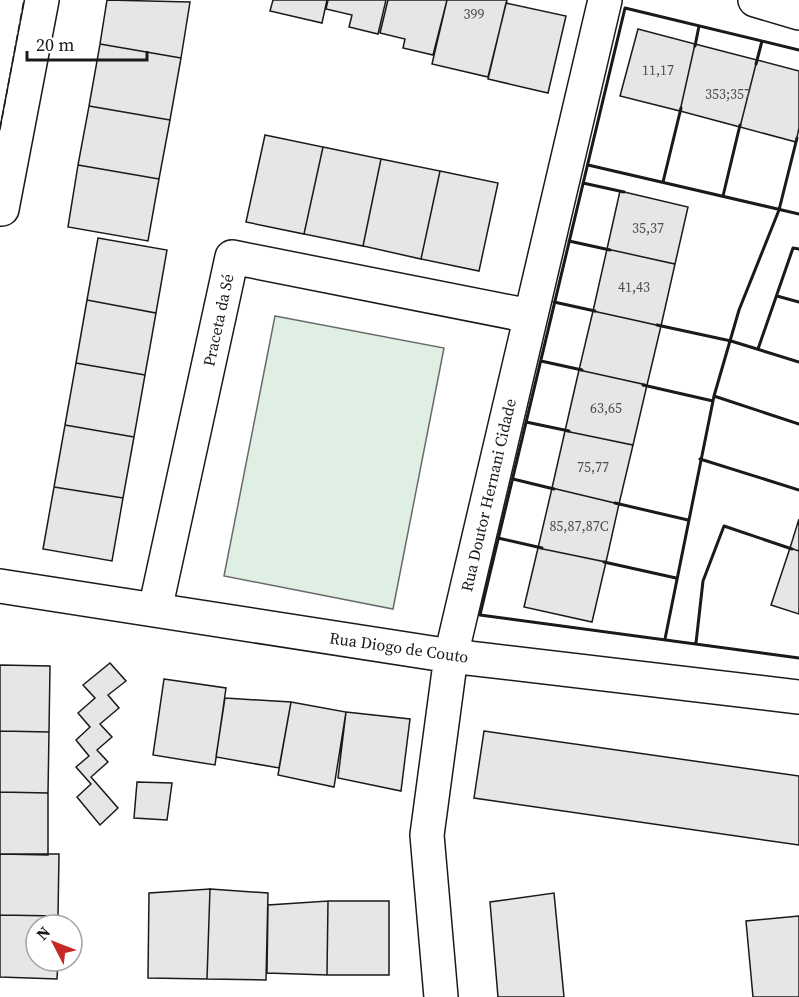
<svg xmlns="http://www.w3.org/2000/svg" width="799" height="997" viewBox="0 0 799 997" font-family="'Source Serif 4',serif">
  <rect width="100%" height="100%" fill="#fff"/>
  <path fill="#e0efe3" stroke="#6a6a6a" stroke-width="1.5" d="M275,316L444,348L393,609L224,576Z"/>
  <path fill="#e6e6e6" stroke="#1a1a1a" stroke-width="1.5" d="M107,0L190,2L181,58L100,44Z
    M273,0H327L322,23L270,11Z
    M328,0H386L378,34L349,27L352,15L326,9Z
    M388,0H447L433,55L403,48L405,39L380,33Z
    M447,0H507L488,77L432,64Z
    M506,3L566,16L548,93L488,79Z
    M638,29L695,44L680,111L620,96Z
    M100,44L181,58L170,120L89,106Z
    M695,44L757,60L740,127L680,111Z
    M757,60L799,71V128L796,142L740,127Z
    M89,106L170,120L159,179L78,165Z
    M265,135L323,147L304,234L246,222Z
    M323,147L381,159L363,246L304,234Z
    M381,159L440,171L421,259L363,246Z
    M78,165L159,179L148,241L68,227Z
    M440,171L498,183L479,271L421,259Z
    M620,191L688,207L675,264L607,249Z
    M98,238L167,250L156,313L87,300Z
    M607,249L675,264L661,326L593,311Z
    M87,300L156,313L145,375L76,363Z
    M593,311L661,326L647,385L579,370Z
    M76,363L145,375L134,437L65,425Z
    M579,370L647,385L633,445L565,431Z
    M65,425L134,437L123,498L54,487Z
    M565,431L633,445L619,504L552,488Z
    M54,487L123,498L112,561L43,549Z
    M552,488L619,504L606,562L538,548Z
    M799,519V551L790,548Z
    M538,548L606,562L592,622L524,607Z
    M790,548L799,551V614L771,605Z
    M110,663L126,681L108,695L119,708L100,724L112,737L97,750L108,762L91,777L118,808L100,825L77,797L91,784L76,767L89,756L76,740L90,727L78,713L95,698L83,685Z
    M0,665L50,666L49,732L0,731Z
    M164,679L226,688L215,765L153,755Z
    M225,698L291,702L279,768L216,757Z
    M291,702L346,712L334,787L278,775Z
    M346,712L410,719L401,791L338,778Z
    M0,731L49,732L48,793L0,792Z
    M484,731L799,776V845L474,798Z
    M137,782L172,783L167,820L134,818Z
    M0,792L48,793V855L0,854Z
    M0,854H59L58,916L0,915Z
    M210,889L207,979L148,978L149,893Z
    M210,889L268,893L266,980L207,979Z
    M554,893L564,997H498L490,902Z
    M328,901L327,975L267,973L268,905Z
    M328,901H389V975H327Z
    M0,915L58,916V925H36V961H58L57,979L0,977Z
    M799,916V997H753L746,921Z"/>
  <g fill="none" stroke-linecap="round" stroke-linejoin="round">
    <g stroke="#1a1a1a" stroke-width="36">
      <path id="minor" d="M755,0L799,13
        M0,209H2L42,0
        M0,586L451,656L799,697
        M155,610L232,257L530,316
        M441,997L427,835L451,656L605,0"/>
    </g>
    <use href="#minor" stroke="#fff" stroke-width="33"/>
    <path stroke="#1a1a1a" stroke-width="1.5" stroke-dasharray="8 3" stroke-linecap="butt" d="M0,129L24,0"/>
    <path stroke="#1a1a1a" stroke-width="3" d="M695,46L699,26
      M799,50L625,8L480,615L799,658
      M756,64L762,41
      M588,165L799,214
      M663,182L681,108
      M583,183L624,192
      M723,196L740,125
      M569,241L610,250
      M777,296L799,302
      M554,302L595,311
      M657,325L731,341L799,362
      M758,349L793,248L799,249
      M541,361L582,370
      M643,385L713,401
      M714,396L799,424
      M526,422L569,431
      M700,459L799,490
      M513,479L554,489
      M615,503L688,520
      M498,538L542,548
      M604,562L676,578
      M665,639L714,396L739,310L779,210L797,138
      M696,643L703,581L724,526L792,549"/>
  </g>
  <g text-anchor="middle" stroke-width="4.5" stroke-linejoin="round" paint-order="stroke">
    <g font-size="14" fill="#4d4d4d">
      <text x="474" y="19">399</text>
      <text x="658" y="75">11,17</text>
      <text x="728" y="99">353;357</text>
      <text x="648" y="233">35,37</text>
      <text x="634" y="292">41,43</text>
      <text x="606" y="413">63,65</text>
      <text x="593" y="472">75,77</text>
      <text x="579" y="531">85,87,87C</text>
    </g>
    <g font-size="16" fill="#1a1a1a" stroke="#fff">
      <text transform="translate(218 320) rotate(-78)" y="6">Praceta da Sé</text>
      <text transform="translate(488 495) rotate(-77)" y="6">Rua Doutor Hernani Cidade</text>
      <text transform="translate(399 647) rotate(8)" y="6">Rua Diogo de Couto</text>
    </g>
  </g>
  <g transform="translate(54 943) rotate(312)"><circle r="28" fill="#ffffff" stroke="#a3a3a3" stroke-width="1.5"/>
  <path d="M0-4.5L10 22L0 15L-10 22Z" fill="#c62828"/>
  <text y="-9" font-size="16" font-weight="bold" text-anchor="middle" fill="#1a1a1a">N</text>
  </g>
  <path d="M27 51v9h120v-9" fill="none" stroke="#1a1a1a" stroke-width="3"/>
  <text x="36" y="51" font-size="18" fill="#1a1a1a" stroke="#ffffff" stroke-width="4.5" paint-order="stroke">20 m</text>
</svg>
